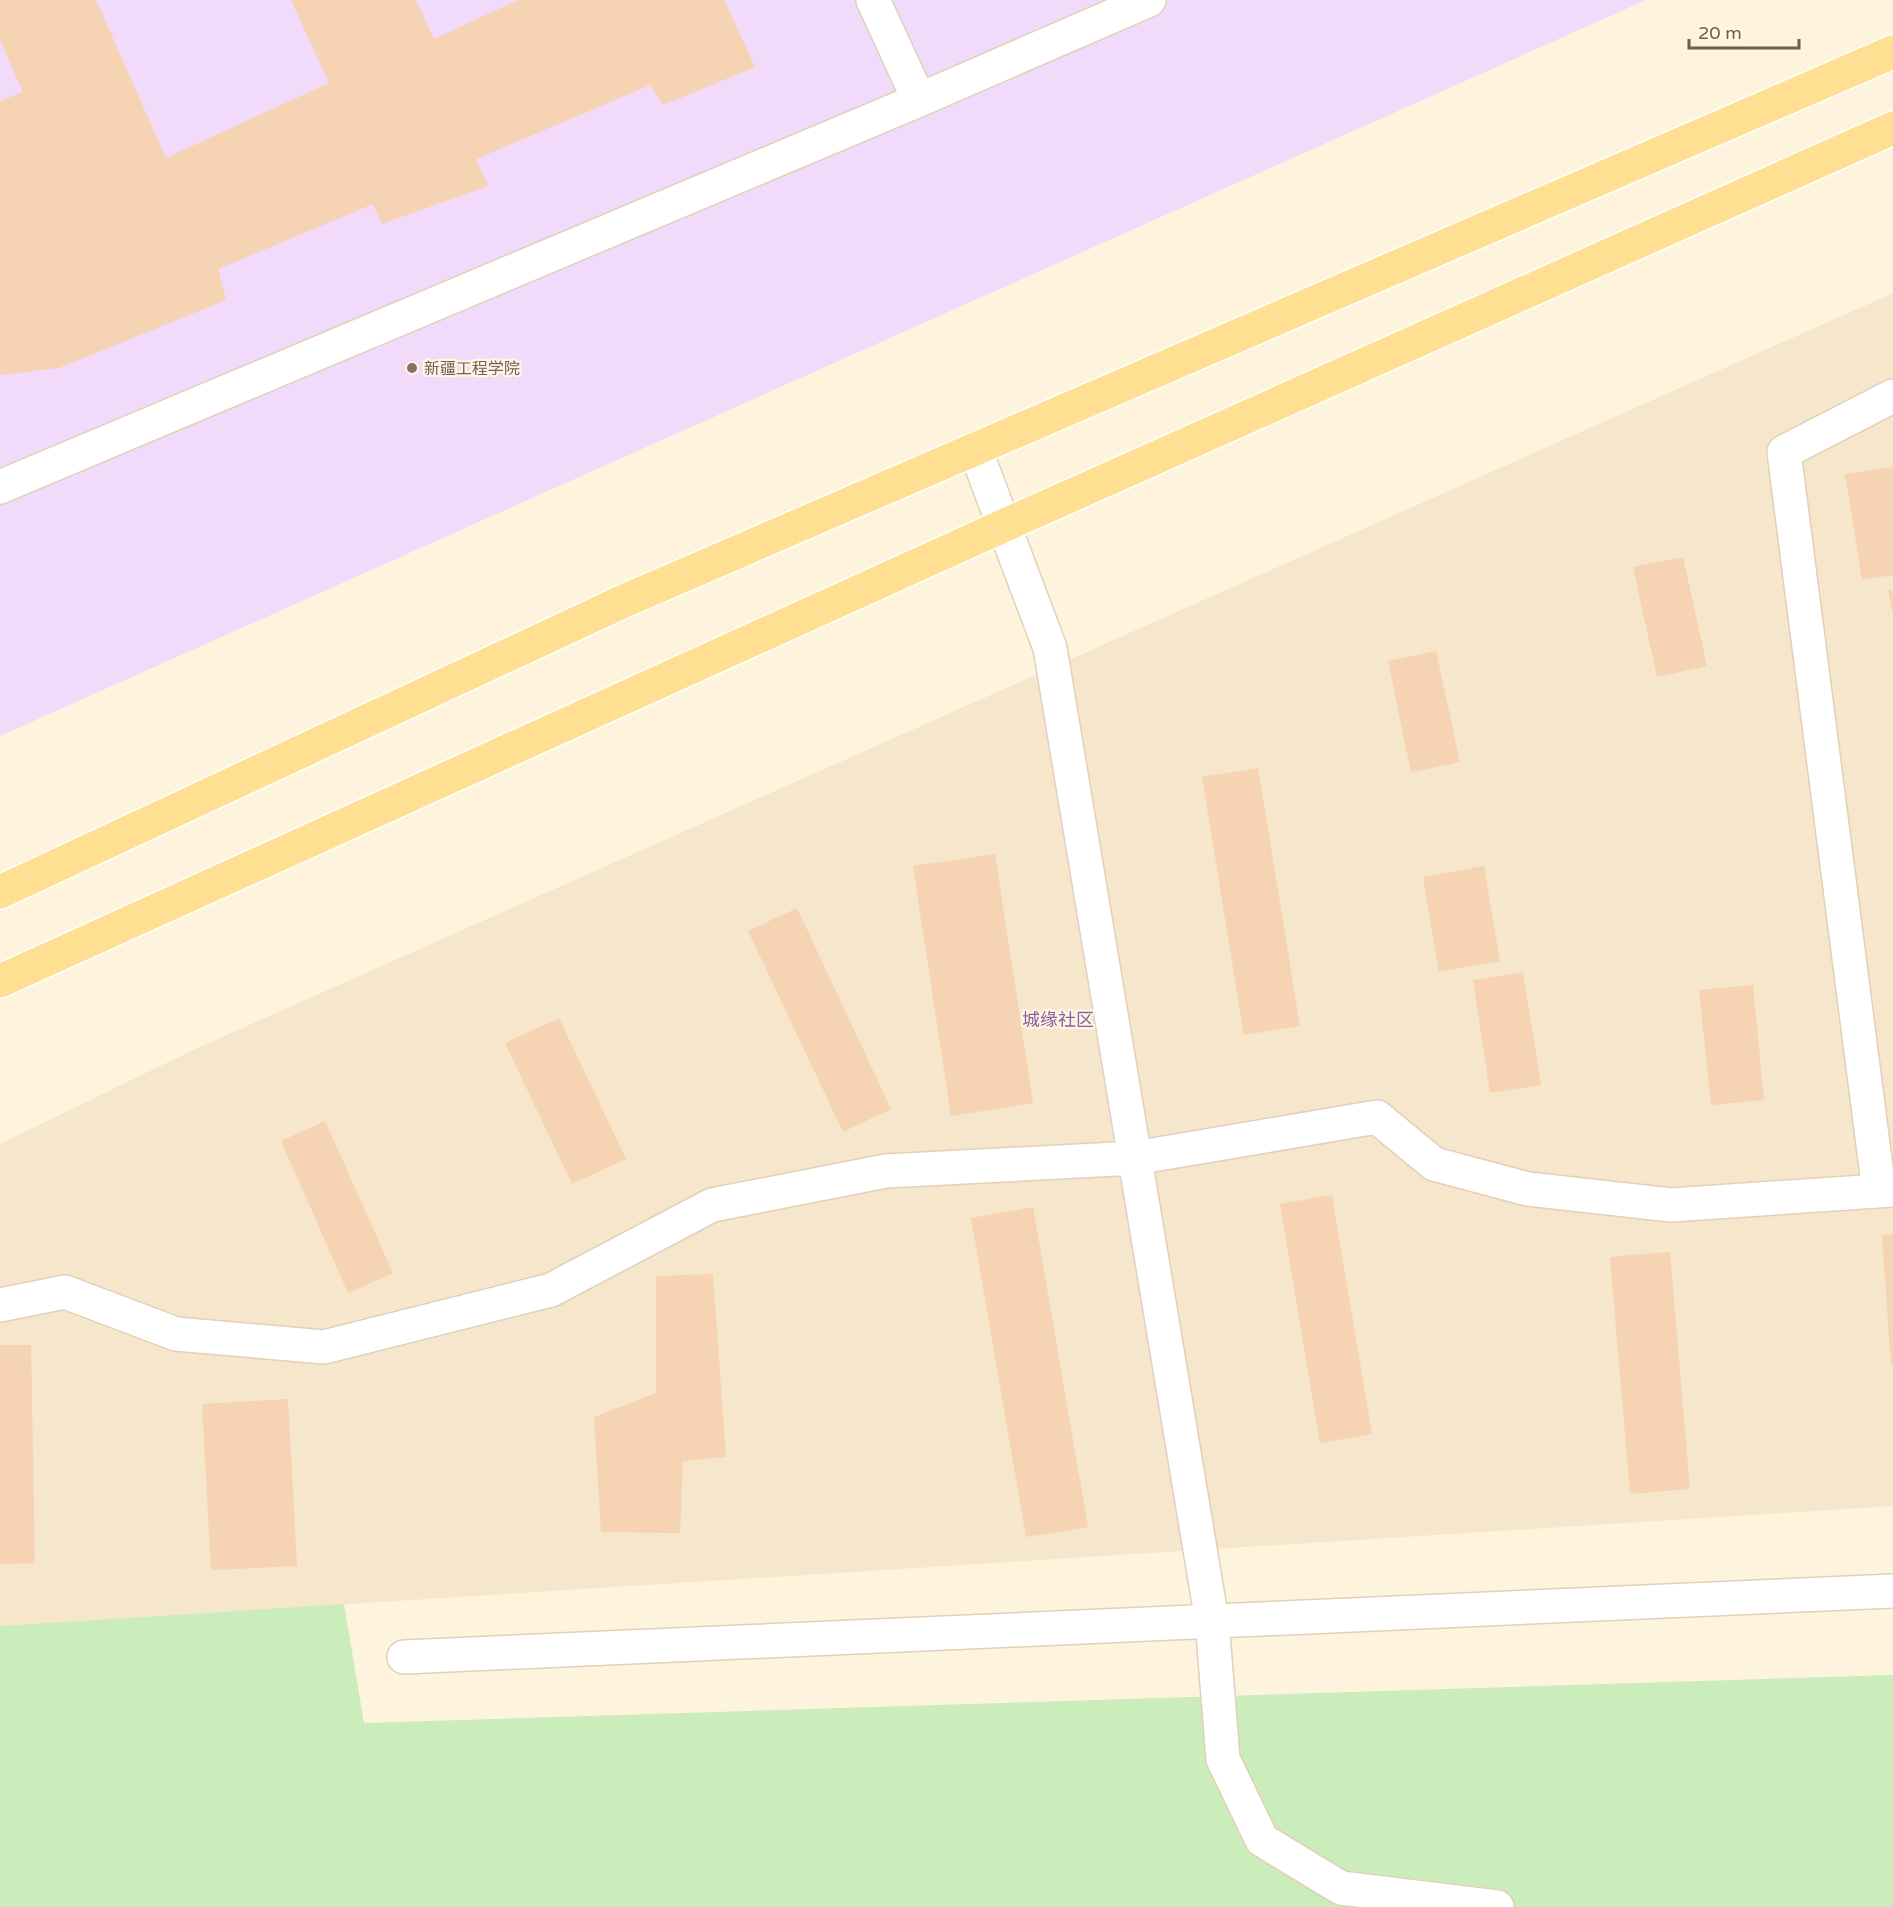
<svg xmlns="http://www.w3.org/2000/svg" width="1893" height="1907" viewBox="0 0 1893 1907" font-family="'Varela Round','Noto Sans SC',sans-serif">
  <rect width="100%" height="100%" fill="#fef4dd"/>
  <path fill="#f6e6cb" d="M1893,293V1506L0,1626V1144L193,1050Z"/>
  <path fill="#f1dafa" d="M0,0H1646L0,736Z"/>
  <path fill="#cbecbb" d="M344,1604L364,1723L1893,1675V1907H0V1626Z"/>
  <path fill="#f5d3b3" d="M0,0H96L166,158L329,83L291,0H416L434,39L518,0H724L755,67L663,105L650,85L476,159L488,186L382,224L373,204L218,269L226,300L59,368L0,375V101L23,92L0,40Z
    M1893,467V575L1862,580L1845,474Z
    M1683,557L1707,666L1657,677L1633,567Z
    M1888,590H1893V610L1892,611Z
    M1436,651L1460,762L1411,772L1388,661Z
    M1258,768L1300,1026L1244,1035L1202,777Z
    M995,854L1033,1103L951,1116L913,866Z
    M1484,866L1500,961L1439,972L1423,877Z
    M797,908L891,1109L843,1132L748,931Z
    M1523,972L1541,1085L1490,1093L1473,980Z
    M1753,985L1764,1100L1711,1105L1699,990Z
    M559,1018L626,1159L572,1184L505,1043Z
    M325,1121L393,1273L348,1293L281,1141Z
    M1332,1195L1372,1434L1320,1443L1280,1204Z
    M1033,1207L1088,1527L1026,1537L971,1218Z
    M1882,1235H1893V1365L1891,1366Z
    M1670,1252L1690,1489L1630,1494L1610,1257Z
    M713,1274L726,1457L683,1461L680,1533L601,1532L594,1417L656,1393V1276Z
    M0,1345H31L35,1563L0,1564Z
    M288,1399L297,1566L211,1570L202,1404Z"/>
  <g fill="none" stroke-linecap="round" stroke-linejoin="round">
    <g stroke="#e2d0b9" stroke-width="36">
      <path id="minor" d="M873,0L919,100
        M975,449L1050,648L1212,1621L1223,1759L1262,1840L1341,1888L1497,1907
        M0,487L919,100L1149,0
        M1879,1191L1784,452L1893,396
        M0,1305L65,1292L176,1334L324,1347L551,1290L712,1205L886,1171L1135,1158L1377,1117L1434,1164L1528,1189L1671,1205L1893,1190
        M404,1657L1893,1591"/>
    </g>
    <g stroke="#fff" stroke-width="36">
      <path id="major" d="M0,892L624,601L1893,52
        M0,981L1003,526L1893,128"/>
    </g>
    <use href="#minor" stroke="#fff" stroke-width="33"/>
    <use href="#major" stroke="#ffe093" stroke-width="33"/>
  </g>
  <circle fill="#8d6e63" stroke="#fff7e5" stroke-width="2" cx="412" cy="368" r="6"/>
  <g text-anchor="middle" stroke-width="4.5" stroke-linejoin="round" paint-order="stroke">
    <g font-size="16" fill="#785e54" stroke="#fff7e5" text-anchor="start">
      <text x="424" y="374">新疆工程学院</text>
    </g>
    <g font-size="18" fill="#8b5f99" stroke="#fff7e5">
      <text x="1058" y="1026">城缘社区</text>
    </g>
  </g>
  <path d="M1689 39v9h110v-9" fill="none" stroke="#755a44" stroke-width="3"/>
  <text x="1698" y="39" font-size="18" fill="#755a44" stroke="#fff7e5" stroke-width="4.5" paint-order="stroke">20 m</text>
</svg>
